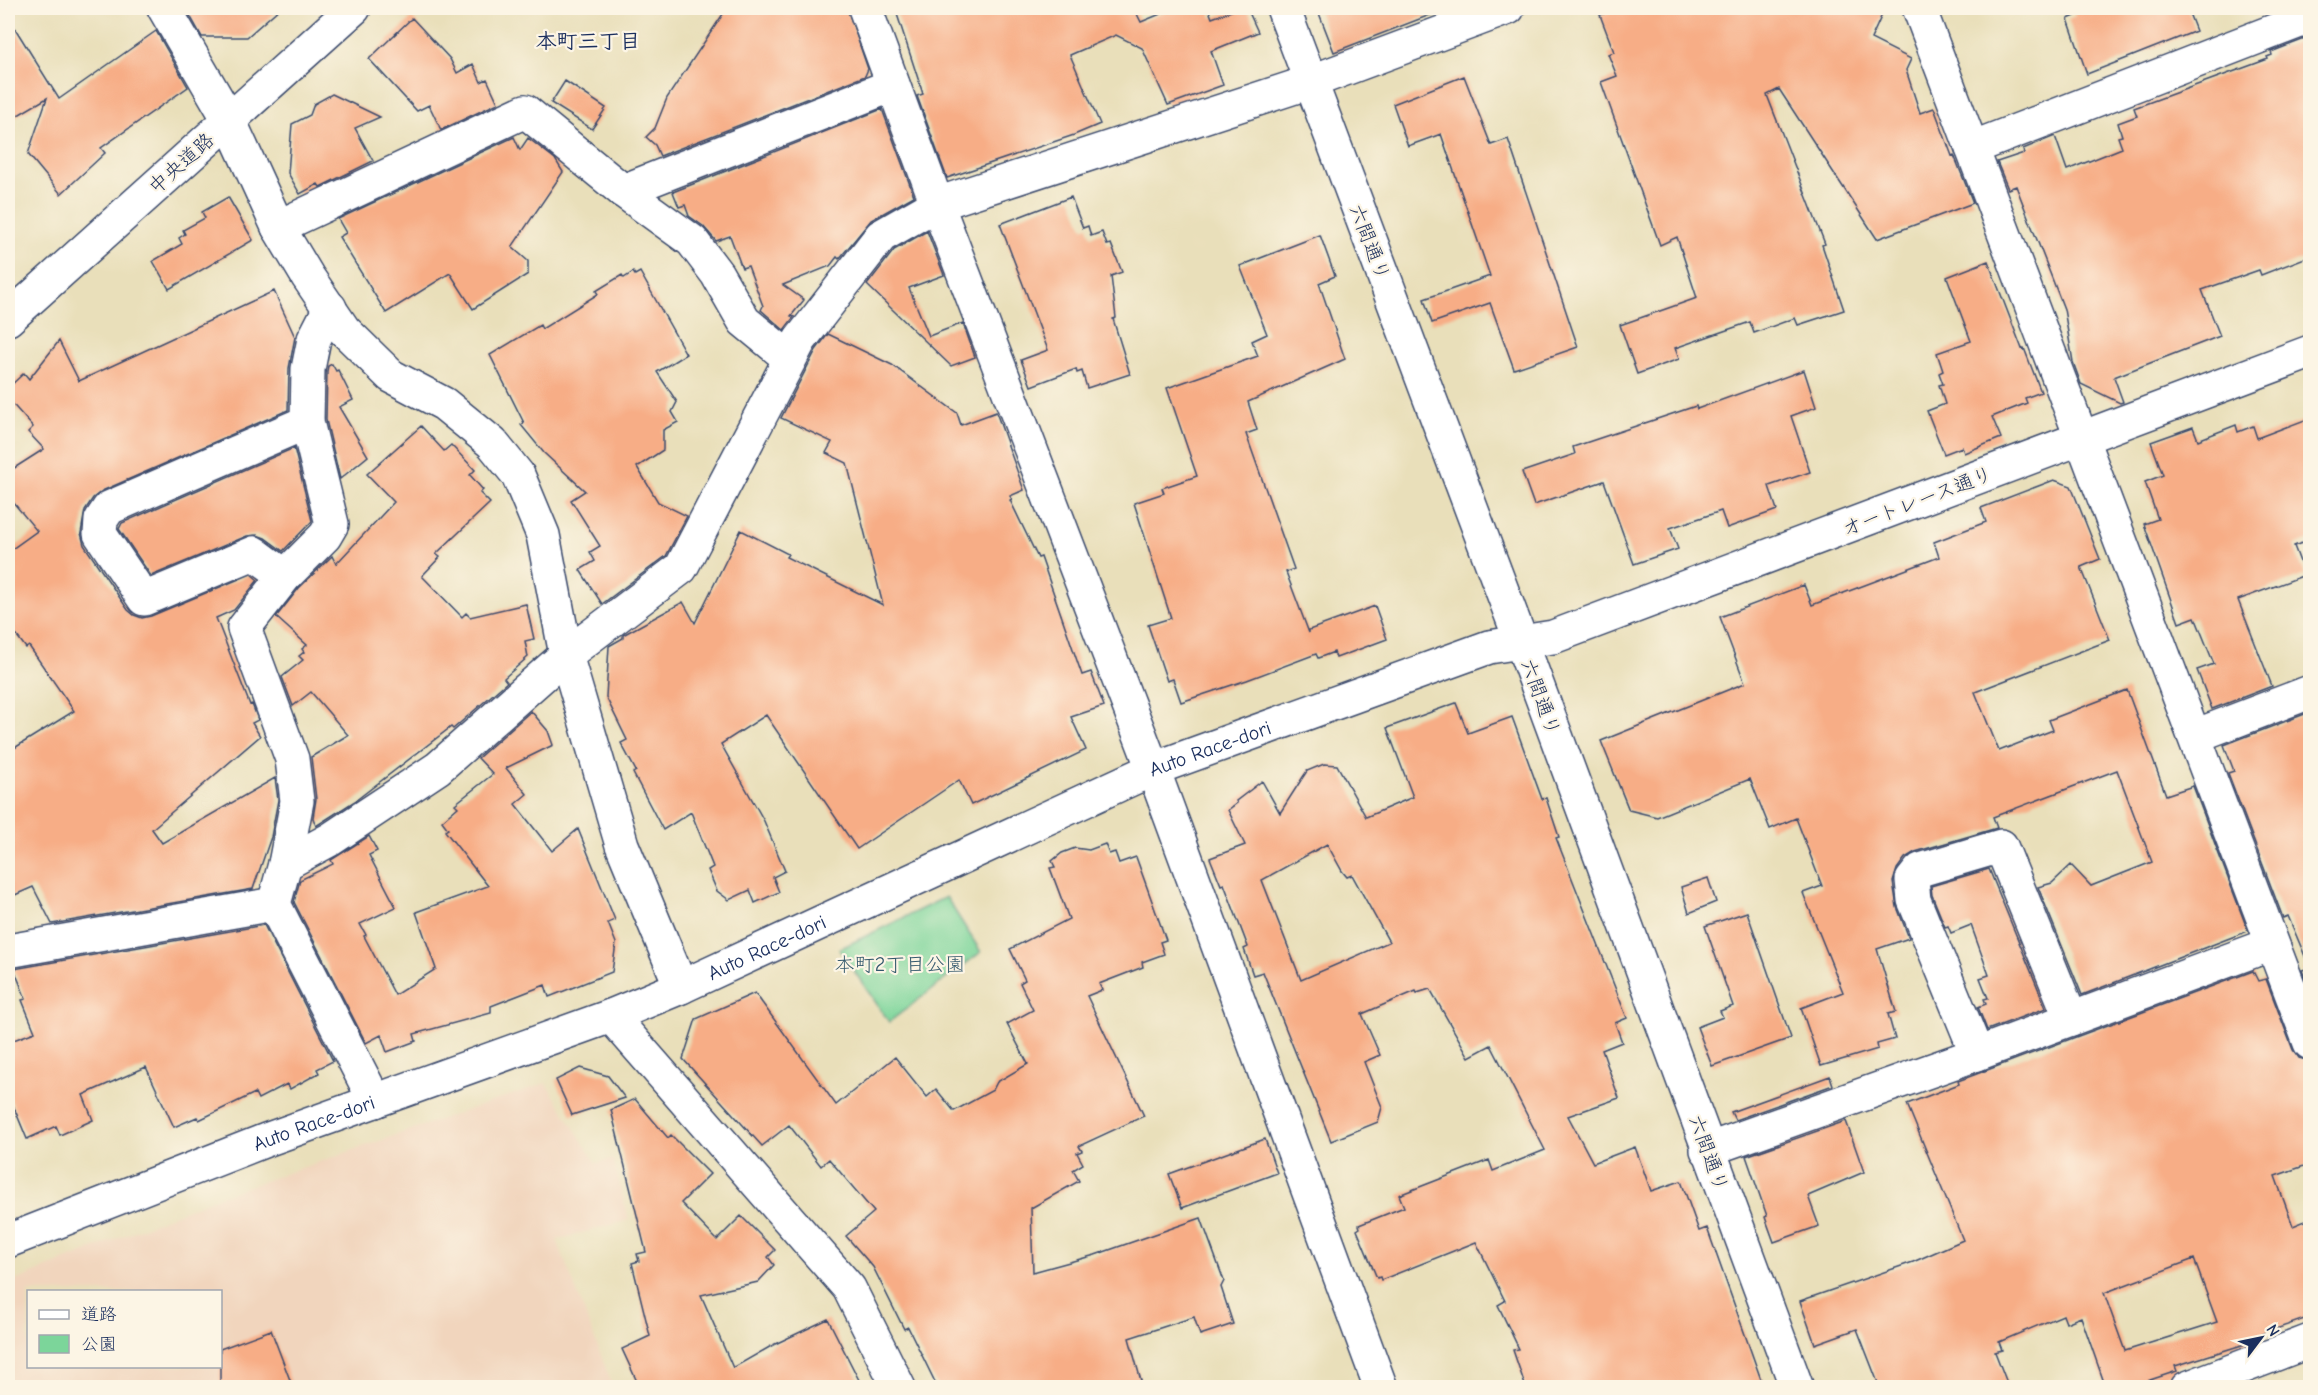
<svg xmlns="http://www.w3.org/2000/svg" width="2318" height="1395" viewBox="0 0 2318 1395" font-family="'Comic Neue','Klee One',sans-serif">
  <rect width="100%" height="100%" fill="#fcf5e5"/>
  <filter id="ink" filterUnits="userSpaceOnUse"><feTurbulence type="fractalNoise" baseFrequency=".0167" numOctaves="2"/><feDisplacementMap in="SourceGraphic" scale="12" xChannelSelector="R" yChannelSelector="G"/><feConvolveMatrix kernelMatrix="1 2 1 2 8 2 1 2 1" color-interpolation-filters="sRGB"/></filter>
  <filter id="wash" filterUnits="userSpaceOnUse"><feTurbulence type="fractalNoise" baseFrequency=".008" numOctaves="4" result="noise"/><feDisplacementMap in="SourceGraphic" scale="24" xChannelSelector="R" yChannelSelector="G"/><feGaussianBlur stdDeviation="1.35" result="paint"/><feColorMatrix in="noise" values="0 0 0 0 0 0 0 0 0 0 0 0 0 0 0 0 0 1.4 0 .05"/><feComposite in="paint" operator="in"/></filter>
  <g filter="url(#wash)">
    <rect width="100%" height="100%" fill="#e9dfba"/>
    <path fill="#f1d5bd" fill-rule="evenodd" d="M546,1083L596,1163L613,1159L629,1220L557,1240L613,1387L8,1388V1284L210,1200ZM28,1292H220V1366H28Z"/>
    <path fill="#7cd59a" stroke="#4c827c" stroke-width="1.5" d="M946,897L981,952L889,1022L839,949Z"/>
    <g id="blocks">
      <path fill="#f7ad86" fill-rule="evenodd" d="M190,8H280L247,37H202L187,10Z
        M727,8H847L868,69L865,76L660,156L655,145L646,137L655,128L667,98Z
        M895,8H1134L1141,22L1175,8H1208L1212,18L1239,8H1247L1258,32L1211,51L1223,85L1168,105L1142,48L1116,35L1070,55L1100,124L1074,135L947,178L917,96L923,94Z
        M1317,8H1443V10L1334,52Z
        M1619,8H1885L1871,39L1911,59L1906,70L1920,113L1934,108L1952,156L1954,155L1973,203L1877,239L1779,89L1767,95L1825,244L1822,245L1844,310L1798,325L1795,318L1754,333L1750,322L1675,348L1679,359L1637,374L1620,325L1697,298L1677,237L1660,245L1601,82L1617,76L1608,54L1614,52L1600,15Z
        M2072,8H2187L2196,31L2087,74L2068,19L2075,16Z
        M8,17L59,99L156,31L188,87L101,148L105,153L61,194L28,154L47,98L8,121Z
        M412,18L450,59L457,73L473,64L481,82L487,79L498,103L441,130L429,105L417,111L369,59Z
        M2310,37V256L2261,275L2259,270L2202,290L2220,336L2114,377L2123,402L2120,403L2081,384L2073,362L2064,309L2016,186L2008,189L1997,162L2024,153L2023,149L2055,136L2067,170L2122,148L2118,137L2122,136L2118,123L2137,116L2134,108L2268,59L2267,57L2272,55L2271,52Z
        M1464,76L1491,145L1508,139L1578,347L1514,369L1490,303L1432,323L1424,299L1490,276L1441,134L1408,146L1393,104Z
        M565,81L606,108L592,129L551,103Z
        M332,94L380,117L355,128L373,161L320,187L318,184L300,194L288,173L292,124L310,115L314,104Z
        M882,109L914,196L871,220L839,259L837,257L830,266L783,285L804,300L791,316L794,317L784,330L761,310L763,306L748,266L742,268L730,236L716,241L703,226L689,216L685,205L679,207L673,192Z
        M514,137L520,150L528,138L555,159L563,172L512,247L528,261V274L473,309L450,273L386,313L339,237L346,233L338,219Z
        M228,197L253,240L169,289L153,261L182,244L179,238L185,234L183,230L205,218L202,212Z
        M1071,197L1083,228L1088,226L1091,236L1102,232L1107,245L1111,244L1122,272L1111,276L1116,318L1113,319L1130,374L1087,388L1082,371L1077,373L1076,369L1031,386L1021,360L1048,350L1000,224Z
        M927,231L944,275L909,288L929,336L963,323L975,357L951,366L867,285L894,250Z
        M1320,235L1335,276L1319,283L1345,359L1248,402L1257,430L1246,434L1294,569L1286,572L1309,633V630L1375,606L1387,639L1336,658L1334,652L1318,658L1316,654L1247,680L1181,702L1173,679L1167,681L1148,625L1171,618L1134,503L1164,493L1162,488L1197,476L1167,388L1258,356L1252,341L1267,334L1240,266Z
        M1988,261L2022,349L2024,348L2041,392L2025,398L2027,403L1992,417L2001,438L1964,453L1962,447L1944,454L1927,411L1945,404L1939,385L1943,384L1939,373L1943,371L1937,353L1971,341L1947,277Z
        M633,272L635,275L640,272L686,354L657,372L677,402L672,412L678,422L663,430V450L637,467L658,502L687,516L666,556L602,604L580,570L595,561L590,552L600,546L571,500L585,491L544,453L521,425L524,423L490,355L540,325L542,329L598,294L596,291L622,275L624,278Z
        M274,291L295,337L289,368L288,410L102,491L93,498L85,510L81,533L84,545L128,610L134,615L142,618L151,616L251,574L258,580L234,610L216,618L250,705L252,704L258,720L252,723L260,736L152,829L162,843L275,778L278,800L271,837L253,889L52,924L33,887L8,898V752L74,711L29,646L26,648L8,624V552L37,531L8,496V472L44,449L28,432L33,427L8,399V388L24,373L29,379L59,341L79,381Z
        M828,334L892,365L957,413L961,425L996,412L1024,490L1010,496L1012,499L1010,500L1038,558L1041,557L1082,675L1091,672L1104,706L1071,717L1086,750L971,805L959,780L857,849L766,715L721,744L764,821L785,871L773,877L779,892L755,903L750,890L729,900L717,891L708,870L713,867L691,812L663,830L633,773L636,771L621,743L627,740L606,697L609,646L623,638V635L683,602L695,623L741,530L788,554L786,557L883,605L847,463L826,453L832,442L781,418L816,350Z
        M332,364L336,371L338,370L353,400L339,407L368,456L340,479L326,420L327,371L328,366Z
        M1804,370L1816,407L1791,416L1810,472L1769,486L1777,510L1727,528L1721,511L1670,528L1678,549L1634,564L1604,481L1534,505L1522,472L1575,454L1573,447L1696,406L1697,409Z
        M2310,418V540L2294,546L2305,575L2238,600L2272,686L2212,709L2197,670L2214,664L2195,617L2179,623L2144,524L2158,519L2145,482L2163,475L2151,442L2193,427L2198,440L2236,425L2238,432L2253,426L2257,438Z
        M421,426L444,451L451,445L475,470L470,475L483,490L480,493L490,503L436,554L440,557L422,576L462,617L466,613L470,617L526,604L534,639L525,641L528,657L504,678L507,682L453,729L451,727L355,801L316,826L313,818L316,799L311,757L348,735L311,692L293,706L282,677L303,660L299,656L304,652L302,649L307,645L276,617L299,588L332,556L336,564L394,502L367,474Z
        M294,448L312,521L283,551L265,538L257,535L247,536L151,576L119,529L122,523Z
        M2054,480L2071,486L2100,559L2081,567L2110,640L1975,692L1999,751L2053,730L2049,720L2127,690L2166,795L2193,786L2248,931L2082,995L2038,887L2052,883L2071,865L2091,886L2152,862L2117,770L1993,817L1997,828L1915,852L1905,858L1897,869L1893,882L1897,907L1909,938L1877,949L1896,1012L1888,1014L1895,1039L1877,1044L1878,1049L1821,1066L1801,1008L1843,992L1803,893L1822,886L1796,818L1770,829L1750,779L1657,817L1629,810L1601,741L1745,683L1720,617L1804,585L1812,605L1939,557L1934,542L1986,522L1981,508Z
        M1456,703L1468,733L1512,717L1542,799L1546,798L1559,837L1556,838L1627,1018L1615,1023L1622,1042L1602,1050L1619,1098L1568,1116L1593,1163L1635,1147L1651,1191L1681,1181L1699,1231L1707,1228L1764,1388H1526L1513,1350L1519,1349L1498,1305L1505,1301L1476,1242L1381,1280L1380,1277L1377,1278L1357,1230L1360,1228L1359,1225L1404,1207L1399,1195L1489,1160L1493,1171L1545,1150L1491,1045L1469,1057L1430,989L1417,993L1416,991L1362,1014L1380,1055L1364,1062L1382,1107L1378,1122L1331,1141L1263,972L1253,975L1244,949L1248,947L1224,884L1221,885L1210,858L1245,845L1228,810L1237,803L1236,801L1262,781L1280,813L1303,777L1307,771L1324,764L1337,765L1366,817L1413,797L1387,728ZM1327,844L1342,871L1347,877L1352,875L1389,942L1301,980L1262,880Z
        M531,711L548,731L553,745L506,768L527,794L515,804L552,851L578,829L615,920L608,923L616,943L612,972L549,997L545,985L491,1006V1013L414,1034L416,1041L387,1052L381,1035L366,1043L294,902L300,880L333,864L331,860L369,836L377,851L369,855L396,907L360,924L366,935L364,936L395,995L436,969L416,912L488,886L445,831L448,829L442,821L458,807L455,804L493,774L478,758Z
        M2310,712V991L2302,970L2310,968L2288,916L2283,918L2228,773L2234,771L2224,745Z
        M1105,844L1109,854L1115,852L1119,863L1136,857L1166,940L1160,942L1164,954L1142,962L1143,967L1099,984L1102,990L1087,996L1144,1116L1079,1146L1082,1151L1077,1153L1083,1164L1073,1170L1079,1181L1031,1208L1033,1272L1095,1255L1201,1218L1224,1281L1221,1287L1233,1324L1200,1335L1194,1317L1129,1338L1143,1388H938L908,1327L904,1329L873,1267L846,1236L874,1212L829,1159L821,1166L789,1125L762,1146L683,1059L696,1019L755,993L836,1105L895,1057L927,1097L936,1089L954,1111L993,1090L997,1082L1028,1064L1007,1024L1033,1010L1020,983L1025,980L1010,949L1069,919L1050,868L1055,867L1052,861L1062,853L1075,848L1089,850Z
        M1989,869L2046,1008L1987,1030L1978,1007L1986,1004L1984,999L1988,998L1980,978L1989,975L1971,925L1951,933L1948,926L1945,927L1932,895L1931,886Z
        M1708,878L1716,902L1689,913L1681,887Z
        M1747,912L1791,1038L1712,1066L1697,1027L1723,1017L1720,1011L1733,1006L1705,926Z
        M264,925L333,1061L317,1069L319,1073L290,1089L287,1084L258,1099L255,1093L199,1120L197,1117L174,1127L146,1067L83,1095L93,1120L60,1135L56,1126L27,1139L8,1093V1042L35,1032L22,1000L26,999L14,969Z
        M2253,971L2258,981L2266,979L2293,1050L2299,1058L2310,1061V1164L2275,1176L2293,1226L2310,1219V1317L2259,1335L2261,1339L2175,1366L2177,1371L2126,1388H2106L2081,1317L2066,1323L2063,1315L1999,1342L2002,1350L1995,1352L2009,1388H1880L1857,1329L1815,1344L1800,1301L1913,1262L1963,1240L1907,1104L1959,1084L1958,1081ZM2194,1259L2217,1322L2125,1351L2104,1293Z
        M580,1068L608,1076L625,1098L572,1115L556,1080Z
        M1830,1076L1833,1085L1735,1120L1731,1112Z
        M635,1099L668,1138L671,1135L710,1174L681,1203L717,1240L741,1216L775,1250L768,1257L774,1265L758,1282L701,1295L733,1368L773,1345L828,1319L863,1388H640L622,1349L650,1336L632,1263L639,1261L637,1254L646,1252L611,1110Z
        M1846,1121L1864,1172L1808,1196L1819,1226L1774,1242L1765,1217L1767,1216L1746,1156Z
        M1265,1139L1277,1173L1182,1208L1169,1174Z
        M271,1330L293,1388H220V1349Z"/>
    </g>
  </g>
  <g filter="url(#ink)">
    <use href="#blocks" fill-opacity="0" stroke="#3a496c" stroke-width="1.5"/>
    <g fill="none" stroke-linecap="round" stroke-linejoin="round">
      <g stroke="#3a496c" stroke-width="36">
        <g id="minor">
          <path d="M164,8L229,120L278,227L308,277L344,330L391,376L444,404L492,443L518,475L543,535L566,655L622,845L681,987"/>
          <path d="M865,8L937,204L1153,769L1381,1388"/>
          <path d="M1283,8L1521,641L1797,1388"/>
          <path d="M1919,8L2310,1043"/>
          <path d="M1972,148L2310,17"/>
          <path d="M623,191L893,85"/>
          <path d="M278,227L525,111L623,191L692,241L717,274L744,321L789,358"/>
          <path d="M330,308L314,339L308,369L307,422L332,524L325,536L285,576L244,628L292,759L297,801L285,864L274,904L375,1101"/>
          <path d="M285,576L254,553L144,599L100,534L101,520L109,508L307,422"/>
          <path d="M2195,736L2310,692"/>
          <path d="M285,864L331,839L438,768L566,655L681,568L800,340L881,236L937,204L1310,82L1508,8"/>
          <path d="M8,951L274,904"/>
          <path d="M611,1016L849,1288L899,1388"/>
          <path d="M1977,1054L1914,900L1912,880L1920,870L2001,846L2071,1019"/>
          <path d="M1707,1150L1977,1054L2272,944"/>
          <path id="s1" d="M8,1241L266,1140L611,1016L681,987L1153,769L1489,647L1553,637L2310,352"/>
          <path d="M2187,1388L2310,1341"/>
        </g>
      </g>
      <g stroke="#3a496c" stroke-width="36">
        <path id="major" d="M8,319L354,8"/>
      </g>
      <use href="#minor" stroke="#fff" stroke-width="33"/>
      <use href="#major" stroke="#fff" stroke-width="33"/>
    </g>
  </g>
  <g text-anchor="middle" stroke-width="4.5" stroke-linejoin="round" paint-order="stroke">
    <g font-size="20" fill="#1b2f5e" stroke="#fcf5e5">
      <text transform="translate(181 163) rotate(-42)" y="7">中央道路</text>
      <text transform="translate(1370 242) rotate(69)" y="7">六間通り</text>
      <text transform="translate(1917 501) rotate(-21)" y="7">オートレース通り</text>
      <text transform="translate(1541 697) rotate(70)" y="7">六間通り</text>
      <text dy="7" stroke="none"><textPath href="#s1" startOffset="1300">Auto Race-dori</textPath></text>
      <text dy="7" stroke="none"><textPath href="#s1" startOffset="814">Auto Race-dori</textPath></text>
      <text dy="7" stroke="none"><textPath href="#s1" startOffset="328">Auto Race-dori</textPath></text>
      <text transform="translate(1709 1153) rotate(70)" y="7">六間通り</text>
    </g>
    <g font-size="20" fill="#33586d" stroke="#fcf5e5">
      <text x="900" y="971">本町2丁目公園</text>
    </g>
    <g font-size="21" font-weight="bold" fill="#1b2f5e" stroke="#fcf5e5">
      <text x="588" y="48">本町三丁目</text>
    </g>
  </g>
  <rect width="2318" height="1395" fill="none" stroke="#fcf5e5" stroke-width="30"/>
  <rect x="27" y="1290" width="195" height="78" fill="#fcf5e5" stroke="#a2a6af" stroke-width="1.5"/>
  <rect x="39" y="1310" width="30" height="9" fill="#ffffff" stroke="#a2a6af" stroke-width="1.5"/>
  <text x="81" y="1320" font-size="18" fill="#1b2f5e">道路</text>
  <rect x="39" y="1335" width="30" height="18" fill="#7cd59a" stroke="#a2a6af" stroke-width="1.5"/>
  <text x="81" y="1350" font-size="18" fill="#1b2f5e">公園</text>
  <g transform="translate(2261 1338) rotate(58)" stroke="#fcf5e5" stroke-width="4.5" paint-order="stroke">
  <path d="M0-4.5L10 22L0 15L-10 22Z" fill="#1b2f5e"/>
  <text y="-9" font-size="16" font-weight="bold" text-anchor="middle" fill="#1b2f5e">N</text>
  </g>
</svg>
